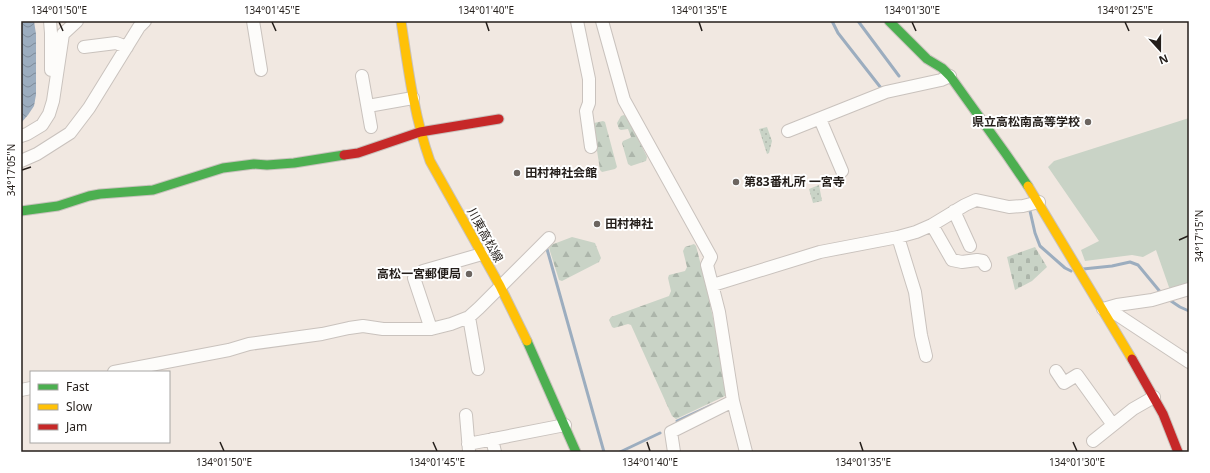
<svg xmlns="http://www.w3.org/2000/svg" width="1210" height="473" viewBox="0 0 1210 473" font-family="'Noto Sans','Noto Sans JP',sans-serif">
  <defs>
    <pattern id="grass-dots" width="8" height="8" patternUnits="userSpaceOnUse"><rect width="8" height="8" fill="#c9d3c6"/><path d="M2 2h.1M6 6h.1" fill="none" stroke="#acb5aa" stroke-width="1.8" stroke-linecap="round"/></pattern>
    <pattern id="forest-firs" width="22" height="20" patternUnits="userSpaceOnUse"><rect width="22" height="20" fill="#c9d3c6"/><path d="M5 1l3.5 6h-7zM16 11l3.5 6h-7z" fill="#acb5aa"/></pattern>
    <pattern id="cemetery-stones" width="16" height="16" patternUnits="userSpaceOnUse"><rect width="16" height="16" fill="#c9d3c6"/><path d="M2 7V4a2 2 0 0 1 4 0v3zM10 15v-3a2 2 0 0 1 4 0v3z" fill="#acb5aa"/></pattern>
    <pattern id="water-waves" width="16" height="10" patternUnits="userSpaceOnUse"><rect width="16" height="10" fill="#9cadbf"/><path d="M0 5q4-4 8 0t8 0" fill="none" stroke="#7f8c9a"/></pattern>
  </defs>
  <rect width="100%" height="100%" fill="#f1e8e1"/>
  <path fill="url(#grass-dots)" d="M767,127L772,141L769,153L767,154L759,129Z
    M819,185L822,201L813,203L809,189Z"/>
  <path fill="url(#forest-firs)" d="M624,115L627,116L647,157L646,161L631,166L628,164L622,143L623,141L630,138L631,137L628,129L621,130L619,129L617,123L621,116Z
    M603,121L605,122L617,167L615,169L602,172L600,170L593,125L594,123Z
    M572,237L595,243L601,258L599,262L562,281L559,280L549,248L551,245Z
    M694,244L696,246C709,295 719,343 726,393L725,396L676,419L672,416L631,325L628,324L614,328L612,327L609,320L611,317L669,296L671,291L668,278L669,275L685,271L687,267L683,251L685,247Z"/>
  <path fill="url(#cemetery-stones)" d="M1035,247L1047,267L1032,281L1015,290L1007,257Z"/>
  <path fill="#c9d3c6" d="M1189,118V284L1170,290L1156,250L1143,257L1132,255L1085,261L1081,250L1099,241L1048,167L1054,161Z"/>
  <path fill="url(#water-waves)" d="M21,21H34L36,34V95L34,106L28,115L21,123Z"/>
  <g fill="none" stroke-linecap="round" stroke-linejoin="round">
    <path stroke="#9cadbf" stroke-width="3" d="M832,21L838,33L881,88H883
      M858,21L899,76
      M1030,211L1035,233L1040,246L1065,268L1071,271
      M547,249L604,452
      M1083,269L1112,266L1130,262L1138,265L1162,294
      M1168,299L1180,307L1189,311
      M677,421L712,405
      M620,452L660,433"/>
    <g stroke="#c9c2bd" stroke-width="14">
      <path id="street" d="M50,21L51,33V70
        M253,21L261,70
        M577,21L589,79V103L586,111L591,147
        M602,21L624,100L711,257L707,265L719,312L733,401L746,452
        M84,47L116,43L127,47
        M362,76L371,127
        M368,106L413,98
        M820,119L842,171
        M788,131L886,92L941,80L950,76
        M21,136L27,134L42,125L49,114L53,101L63,34L77,21
        M21,161L37,154L70,133L89,108L139,27L145,21
        M954,211L970,246
        M932,225L952,260L962,262L977,260L983,261L985,265
        M898,237L915,292L921,335L926,356
        M713,285L820,252L898,237L916,232L932,225L965,205L976,200L1009,207L1023,206L1039,202
        M1107,308L1189,362
        M1103,309L1117,305L1152,300L1189,289
        M469,317L478,369
        M431,329L414,278L423,271L482,254
        M1056,371L1064,383L1077,375L1113,425
        M114,372L229,350L249,344L322,334L349,328L363,326L383,329H431L451,324L469,317L479,308L549,238
        M21,390L31,388
        M466,415L469,451
        M492,439L495,452
        M1093,441L1133,409L1154,397
        M468,444L565,425
        M674,452L671,432L733,401"/>
    </g>
    <g stroke="#c9c2bd" stroke-width="11">
      <path id="fast" d="M889,21L927,59L942,68L950,76L1006,154L1028,186
        M21,211L58,206L89,196L100,194L153,190L223,168L254,164L267,165L294,163L344,155
        M527,341L576,452"/>
    </g>
    <g stroke="#c9c2bd" stroke-width="11">
      <path id="slow" d="M401,21C408,68 414,116 430,161L500,286L527,341
        M1028,186L1132,359"/>
    </g>
    <g stroke="#c9c2bd" stroke-width="11">
      <path id="jam" d="M344,155L358,153L420,132L499,119
        M1132,359L1163,414L1178,452"/>
    </g>
    <use href="#street" stroke="#fdfcfa" stroke-width="12"/>
    <use href="#fast" stroke="#4caf50" stroke-width="9"/>
    <use href="#slow" stroke="#ffc107" stroke-width="9"/>
    <use href="#jam" stroke="#c62828" stroke-width="9"/>
  </g>
  <path fill="none" stroke="#241e1a" stroke-width="1.5" d="M59,22L63,31M272,22L276,31M486,22L489,31M699,22L702,31M912,22L916,31M1125,22L1129,31M22,170L31,167M1179,240L1188,236M220,442L224,451M433,442L437,451M647,442L650,451M860,442L863,451M1073,442L1077,451"/>
  <g fill="#6c6560" stroke="#fff" stroke-width="1.5">
    <circle cx="1088" cy="122" r="4"/>
    <circle cx="517" cy="173" r="4"/>
    <circle cx="736" cy="182" r="4"/>
    <circle cx="597" cy="224" r="4"/>
    <circle cx="469" cy="274" r="4"/>
  </g>
  <g text-anchor="middle" stroke-width="4" stroke-linejoin="round" paint-order="stroke">
    <g font-size="12" font-weight="bold" fill="#241e1a" stroke="#fff" text-anchor="start">
      <text x="1080" y="126" text-anchor="end">県立高松南高等学校</text>
      <text x="525" y="177">田村神社会館</text>
      <text x="744" y="186">第83番札所 一宮寺</text>
      <text x="605" y="228">田村神社</text>
      <text x="461" y="278" text-anchor="end">高松一宮郵便局</text>
    </g>
    <g font-size="12" fill="#241e1a" stroke="#fff">
      <text transform="translate(485 235) rotate(61)" y="4">川東高松線</text>
    </g>
  </g>
  <rect width="1210" height="473" fill="none" stroke="#ffffff" stroke-width="44"/>
  <rect x="30" y="371" width="140" height="72" fill="#ffffff" stroke="#a7a5a3"/>
  <rect x="38" y="384" width="20" height="6" fill="#4caf50" stroke="#a7a5a3"/>
  <text x="66" y="391" font-size="12" fill="#241e1a">Fast</text>
  <rect x="38" y="404" width="20" height="6" fill="#ffc107" stroke="#a7a5a3"/>
  <text x="66" y="411" font-size="12" fill="#241e1a">Slow</text>
  <rect x="38" y="424" width="20" height="6" fill="#c62828" stroke="#a7a5a3"/>
  <text x="66" y="431" font-size="12" fill="#241e1a">Jam</text>
  <g transform="translate(1160 50) rotate(159)" stroke="#ffffff" stroke-width="3" paint-order="stroke">
  <path d="M0-3L7 15L0 10L-7 15Z" fill="#241e1a"/>
  <text y="-6" font-size="11" font-weight="bold" text-anchor="middle" fill="#241e1a">N</text>
  </g>
  <rect x="22" y="22" width="1166" height="429" fill="none" stroke="#241e1a" stroke-width="1.5"/>
  <g font-size="10" text-anchor="middle" fill="#241e1a">
    <text x="59" y="14">134°01'50"E</text>
    <text x="272" y="14">134°01'45"E</text>
    <text x="486" y="14">134°01'40"E</text>
    <text x="699" y="14">134°01'35"E</text>
    <text x="912" y="14">134°01'30"E</text>
    <text x="1125" y="14">134°01'25"E</text>
    <text transform="translate(11 170) rotate(-90)" y="4">34°17'05"N</text>
    <text transform="translate(1199 236) rotate(-90)" y="4">34°17'15"N</text>
    <text x="224" y="466">134°01'50"E</text>
    <text x="437" y="466">134°01'45"E</text>
    <text x="650" y="466">134°01'40"E</text>
    <text x="863" y="466">134°01'35"E</text>
    <text x="1077" y="466">134°01'30"E</text>
  </g>
</svg>
